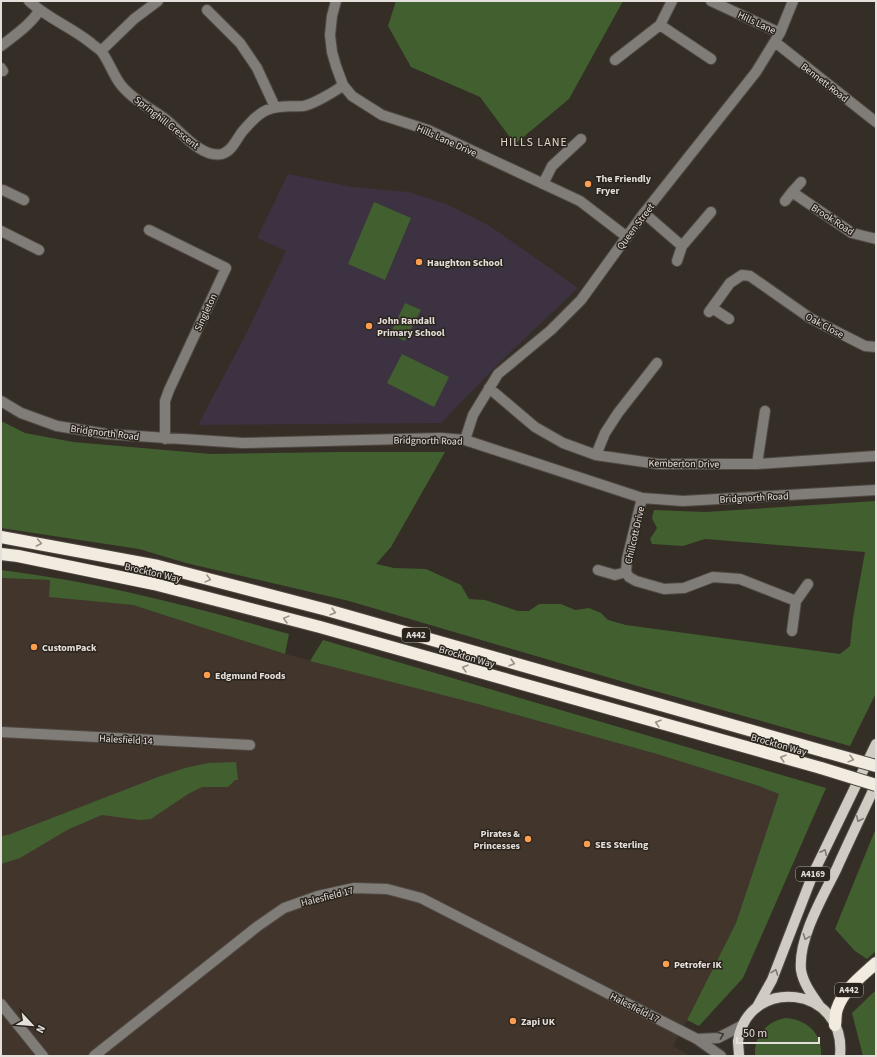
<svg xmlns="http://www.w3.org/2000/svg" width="877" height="1057" viewBox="0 0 877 1057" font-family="'Source Sans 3',sans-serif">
  <rect width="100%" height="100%" fill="#352e27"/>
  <path fill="#42362c" d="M1,578L50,580V597L133,605L285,654L474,703L657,754L759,786L779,794L736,923L687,1020L673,1046L690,1056H1Z"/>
  <path fill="#3c3242" d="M288,174L352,187L409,192L446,204L490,226L578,288L504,358L441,423L198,425L244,338L286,251L257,238Z"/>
  <path fill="#425f2f" d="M396,1H623L569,99L515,144L480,97L411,67L388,26Z
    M374,202L411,218L385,280L348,264Z
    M405,303L421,310L405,341L390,334Z
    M402,354L449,377L434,407L387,383Z
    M1,421L25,433L73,442L211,454L340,452H445L391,547L376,564L394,568L426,569L461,585L469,599L485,600L518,611H529L539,604H561L575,610L589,608L601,613L608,620L626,625L840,654L850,646L853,618L865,552L705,539L683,546L652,544L650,539L657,528L652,518L654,510L705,512L876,501V693L850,746L634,685L349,601L186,563L139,549L1,528Z
    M1,570C99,582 194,607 289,634L285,654L133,605L49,597L50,580L1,578Z
    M323,640L826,788L743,978L699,1026L687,1020L736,923L779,794L759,786L657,754L474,703L310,661Z
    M236,762L238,780H235L228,787H202L188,794L151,819L140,820L102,815L69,829L20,858L1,864V836L8,835L158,777L185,768L208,763Z
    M876,828V951L867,959L855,951L835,929Z
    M876,990V1056H863L852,1013Z
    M785,1018C807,1019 823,1034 821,1056H755C754,1036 766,1022 785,1018Z"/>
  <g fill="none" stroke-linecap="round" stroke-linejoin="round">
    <g stroke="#514a44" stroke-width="12">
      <path id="minor" d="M29,1C47,18 71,27 91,43C94,46 98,48 101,51C109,61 113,75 121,85C132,99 150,108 164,118C179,129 201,159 222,154C232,151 236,140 242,132C249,124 257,114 267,110C279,105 290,107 303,106C312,105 336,91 343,85
        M336,1L332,16L330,35L332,52L336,66L343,85L352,96L382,115L428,130L580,201L627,237
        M711,1L780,33
        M207,10L240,43L257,68L275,107
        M660,25L711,59
        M775,42L876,122
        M1,46C15,35 30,25 39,11
        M101,51L134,19L158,1
        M615,60L660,25L672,1
        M1,68L3,71
        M801,182L792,192L852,233L876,239
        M543,184L552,166L581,139
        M3,190L24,200
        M785,201L792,192
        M644,213L682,246
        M149,230L226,268L169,390L165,401V439
        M1,231L39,250
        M677,261L682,246L711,212
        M712,308L729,319
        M709,312L730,283L742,275L750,276L810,318L865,346L876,347
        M489,388L535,427L563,443L596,455L658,464H757L876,456
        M1,401L21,413L57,426L107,434L243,443L441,438L465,440L642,498L683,501L876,490
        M465,440L473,415L498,374L551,330L581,300L644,213L756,72L780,33L793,1
        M596,455L605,433L618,413L657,363
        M757,464L765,411
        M598,570L615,575L626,572
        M626,572L629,577L636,581L664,589L684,588L713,577L740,579L796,601
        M626,572L627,559L642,498
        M792,631L796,601L808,584
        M1,732L250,745
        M1,1004L43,1056
        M697,1039L718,1038L743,1025
        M94,1056L258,926L284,908L318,896L354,888L387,889L421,898L697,1039L721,1056"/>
    </g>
    <g stroke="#514a44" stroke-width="12">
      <path id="major" d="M819,1005C812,995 803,983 801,970C798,939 822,898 836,870C849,841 863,812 876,784
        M757,1007L772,980L813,874L876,744
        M739,1056C739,1051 738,1045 738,1041C748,975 847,985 840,1056"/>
    </g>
    <g stroke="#514a44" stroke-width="14">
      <path id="highway" d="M1,537L158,566L327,610L826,752
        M1,554L18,556L154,584L320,627L821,768
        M835,1025C836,1019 835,1014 837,1009C843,990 862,976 876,963"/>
    </g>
    <use href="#minor" stroke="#807d79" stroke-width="10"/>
    <use href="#major" stroke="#d1ccc3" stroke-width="10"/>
    <use href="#highway" stroke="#f2ebe0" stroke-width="12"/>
    <g stroke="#514a44" stroke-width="14" stroke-linecap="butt">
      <path id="highway-bridge" d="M826,752L876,766
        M821,768L876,785"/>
    </g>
    <use href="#highway-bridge" stroke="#f2ebe0" stroke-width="12"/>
  </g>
  <defs><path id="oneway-chevron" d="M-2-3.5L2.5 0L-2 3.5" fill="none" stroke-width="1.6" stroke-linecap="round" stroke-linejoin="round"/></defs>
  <g stroke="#989188">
    <use href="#oneway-chevron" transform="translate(39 543) rotate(11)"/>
    <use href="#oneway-chevron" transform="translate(208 579) rotate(15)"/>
    <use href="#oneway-chevron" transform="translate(333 612) rotate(16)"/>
    <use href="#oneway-chevron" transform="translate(286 619) rotate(-165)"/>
    <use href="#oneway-chevron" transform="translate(512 663) rotate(16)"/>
    <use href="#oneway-chevron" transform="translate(465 668) rotate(-164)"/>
    <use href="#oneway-chevron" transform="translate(658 723) rotate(-164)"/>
    <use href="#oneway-chevron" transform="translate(783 758) rotate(-164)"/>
    <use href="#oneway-chevron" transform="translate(851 759) rotate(15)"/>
  </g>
  <g stroke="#7e7870">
    <use href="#oneway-chevron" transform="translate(859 819) rotate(115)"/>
    <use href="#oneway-chevron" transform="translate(824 852) rotate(-64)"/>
    <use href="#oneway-chevron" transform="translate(806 937) rotate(111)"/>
    <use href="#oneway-chevron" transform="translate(775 972) rotate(-70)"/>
  </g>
  <use stroke="#403a34" href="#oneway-chevron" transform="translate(721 1035) rotate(-21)"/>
  <g fill="#fb9e50" stroke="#2b241d" stroke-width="1.5">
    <circle cx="588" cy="184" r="4"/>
    <circle cx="419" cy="262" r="4"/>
    <circle cx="369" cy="326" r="4"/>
    <circle cx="34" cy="647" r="4"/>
    <circle cx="207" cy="675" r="4"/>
    <circle cx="528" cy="839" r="4"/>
    <circle cx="587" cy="844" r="4"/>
    <circle cx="666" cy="964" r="4"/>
    <circle cx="513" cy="1021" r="4"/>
  </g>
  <g text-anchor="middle" stroke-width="3" stroke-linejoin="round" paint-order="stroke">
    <g fill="#2b241d" stroke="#aca7a2" stroke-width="1">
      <rect x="402" y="628" width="28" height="14" rx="3"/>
      <rect x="796" y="867" width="34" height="14" rx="3"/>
      <rect x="835" y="983" width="28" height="14" rx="3"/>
    </g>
    <g font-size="9" font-weight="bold" fill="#e4dfdb">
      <text x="416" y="638">A442</text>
      <text x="813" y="877">A4169</text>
      <text x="849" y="993">A442</text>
    </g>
    <g font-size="10" fill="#e4dfdb" stroke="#2b241d">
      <text transform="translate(757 22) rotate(25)" y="4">Hills Lane</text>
      <text transform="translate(825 82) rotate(38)" y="4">Bennett Road</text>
      <text transform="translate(167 122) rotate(38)" y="4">Springhill Crescent</text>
      <text transform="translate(447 140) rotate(24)" y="4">Hills Lane Drive</text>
      <text transform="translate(833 219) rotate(33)" y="4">Brook Road</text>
      <text transform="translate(635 226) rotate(-53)" y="4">Queen Street</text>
      <text transform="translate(205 312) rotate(-65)" y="4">Singleton</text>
      <text transform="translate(825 325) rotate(28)" y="4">Oak Close</text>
      <text transform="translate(105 432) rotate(7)" y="4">Bridgnorth Road</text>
      <text transform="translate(428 440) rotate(1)" y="4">Bridgnorth Road</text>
      <text transform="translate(684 463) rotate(1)" y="4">Kemberton Drive</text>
      <text transform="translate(754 497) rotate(-3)" y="4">Bridgnorth Road</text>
      <text transform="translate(634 535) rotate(-77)" y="4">Chillcott Drive</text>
      <text transform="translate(153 572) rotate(13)" y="4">Brockton Way</text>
      <text transform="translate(467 656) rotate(16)" y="4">Brockton Way</text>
      <text transform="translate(126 739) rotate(3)" y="4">Halesfield 14</text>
      <text transform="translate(779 744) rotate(16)" y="4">Brockton Way</text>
      <text transform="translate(327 896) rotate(-14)" y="4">Halesfield 17</text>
      <text transform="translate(635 1007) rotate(27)" y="4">Halesfield 17</text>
    </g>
    <g font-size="10" font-weight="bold" fill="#e4dfdb" stroke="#2b241d" text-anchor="start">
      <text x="596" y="182">The Friendly<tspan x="596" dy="12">Fryer</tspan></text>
      <text x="427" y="266">Haughton School</text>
      <text x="377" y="324">John Randall<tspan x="377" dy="12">Primary School</tspan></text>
      <text x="42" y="651">CustomPack</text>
      <text x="215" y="679">Edgmund Foods</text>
      <text x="520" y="837" text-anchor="end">Pirates &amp;<tspan x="520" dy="12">Princesses</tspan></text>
      <text x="595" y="848">SES Sterling</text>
      <text x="674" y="968">Petrofer IK</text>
      <text x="521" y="1025">Zapi UK</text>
    </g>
    <g font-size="12" letter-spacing="1" fill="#e0d6ce" stroke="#2b241d">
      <text x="534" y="146">HILLS LANE</text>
    </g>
  </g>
  <rect width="877" height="1057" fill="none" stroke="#e4dfdb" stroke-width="4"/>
  <g transform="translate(32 1025) rotate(116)" stroke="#2b241d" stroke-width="3" paint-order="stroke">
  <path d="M0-3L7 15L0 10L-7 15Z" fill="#e4dfdb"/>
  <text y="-6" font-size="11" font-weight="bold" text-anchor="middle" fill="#e4dfdb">N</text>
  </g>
  <path d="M737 1037v6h82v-6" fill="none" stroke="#e4dfdb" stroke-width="2"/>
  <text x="743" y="1037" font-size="12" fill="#e4dfdb" stroke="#2b241d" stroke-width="3" paint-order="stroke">50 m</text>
</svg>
